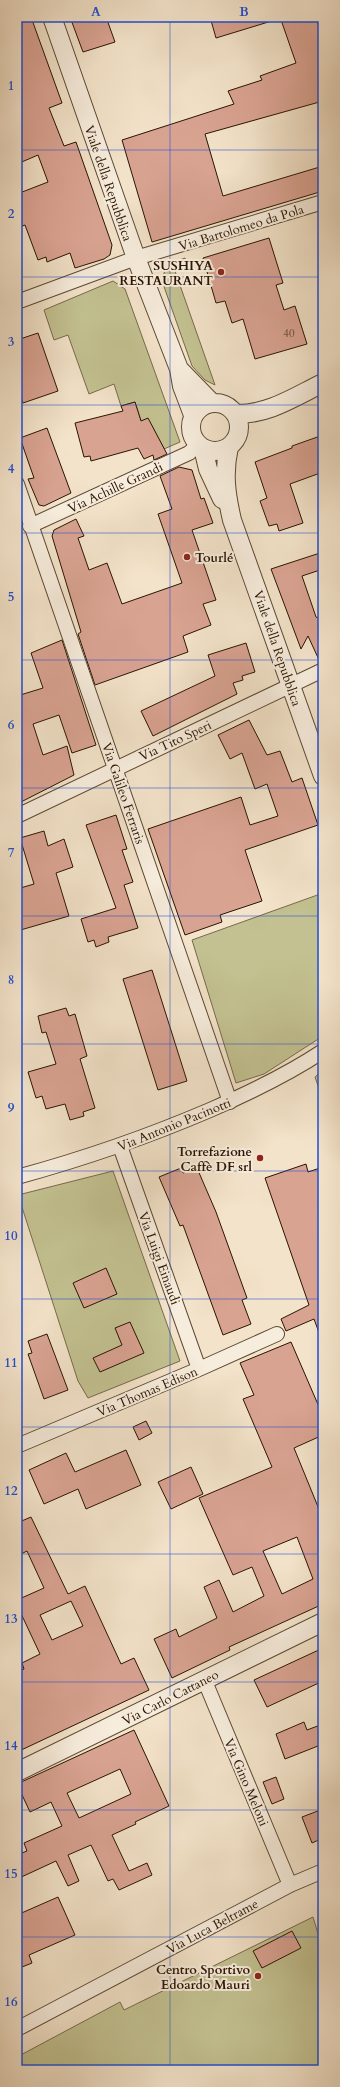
<svg xmlns="http://www.w3.org/2000/svg" width="340" height="2087" viewBox="0 0 340 2087" font-family="Cardo,serif">
  <rect width="100%" height="100%" fill="#f3e3ca"/>
  <filter id="stains"><feTurbulence type="fractalNoise" baseFrequency=".005" numOctaves="4"/><feColorMatrix values="0 0 0 0 .2 0 0 0 0 .09 0 0 0 0 .02 0 0 0 .5 -.17"/></filter>
  <radialGradient id="worn" r=".72"><stop offset=".6" stop-color="#630" stop-opacity="0"/><stop offset="1" stop-color="#630" stop-opacity=".3"/></radialGradient>
  <path fill="#c3c191" stroke="#766a49" d="M185,258L188,266L175,271L215,385L205,380L192,366L162,281C164,266 172,263 185,258Z
    M113,281L125,289L180,442L164,449L152,426L144,430L135,402L121,406L114,384L89,394L68,335L54,340L44,310Z
    M323,893V1036L264,1074L236,1083L192,940Z
    M323,1070V1100L315,1077Z
    M113,1171L180,1361L88,1398L78,1381L20,1201L22,1194Z
    M313,1917L323,1950V2070H17V2057L120,2002L124,2010Z"/>
  <path fill="#d9a392" stroke="#2a1401" fill-rule="evenodd" d="M17,17H31L62,103L49,108L64,146L76,142L112,245L110,255L104,259L75,268L70,253L47,262L46,257L38,260L25,225L17,228V194L48,182L38,155L17,164Z
    M70,17H106L115,42L83,52Z
    M210,17H275V20L216,38Z
    M280,17H316L323,39V101L205,134L223,196L323,166V191L152,242L122,140L234,104L228,91L262,80L260,76L296,63Z
    M269,238L283,283L276,285L284,310L295,306L307,344L255,359L243,319L232,323L225,301L216,303L203,258Z
    M38,333L58,391L23,403L17,386V340Z
    M135,402L141,421L148,418L167,454L154,460L153,455L144,459L138,448L91,461L90,456L84,457L75,423L123,411L121,406Z
    M47,428L71,493L44,506L39,505L28,479L34,478L20,438Z
    M323,435V472L290,484L303,523L279,531L277,524L269,526L260,501L267,498L255,462L292,448V446Z
    M179,467L192,470L201,499L204,498L213,523L192,530L216,600L203,604L211,625L183,636L188,652L95,685L78,634L81,632L52,536L54,530L76,519L84,536L78,538L89,570L107,563L122,604L182,583L158,514L172,509L160,476Z
    M323,552V569L302,576L316,617L323,621V662H320L308,636L301,649L271,569Z
    M62,640L96,745L72,753L59,715L33,724L43,755L67,746L74,775L17,804V696L43,688L31,653Z
    M246,643L255,672L242,676L243,680L233,683L237,694L153,736L141,711L215,676L208,655Z
    M249,720L267,755L280,751L292,782L302,778L318,825L245,850L262,901L220,915L222,922L185,935L148,829L241,797L250,825L278,816L267,784L255,789L242,753L230,759L218,735Z
    M116,815L127,849L122,850L133,882L124,885L138,928L108,937L109,942L96,947L94,940L88,942L81,919L116,908L86,825Z
    M44,831L48,846L64,839L73,867L56,873L69,916L17,931V889L34,884L20,838Z
    M152,970L187,1081L158,1090L123,979Z
    M66,1008L69,1016L75,1014L87,1056L80,1059L95,1108L83,1112L84,1116L70,1120L65,1104L46,1109L42,1096L36,1098L28,1072L56,1064L46,1032L42,1033L38,1016Z
    M306,1164L308,1172L323,1167V1198L318,1200L323,1213V1338H321L314,1319L286,1331L281,1319L309,1305L265,1178Z
    M181,1168L183,1173L197,1168L216,1212L247,1298L242,1300L251,1324L223,1335L183,1225L180,1226L159,1177Z
    M106,1268L117,1294L84,1308L73,1283Z
    M130,1322L144,1353L100,1372L93,1358L122,1345L115,1328Z
    M47,1334L68,1390L44,1399L28,1354L32,1353L28,1341Z
    M291,1342L323,1416V1435L294,1448L323,1519V1604L229,1647L230,1650L172,1678L154,1639L176,1629L179,1637L217,1618L204,1587L219,1580L233,1612L264,1596L252,1567L233,1575L199,1498L272,1467L243,1399L254,1395L240,1363ZM297,1537L313,1579L282,1594L263,1551Z
    M146,1421L152,1433L139,1440L133,1427Z
    M126,1450L141,1485L86,1509L78,1489L44,1504L29,1470L66,1453L75,1472Z
    M191,1467L203,1494L171,1509L158,1482Z
    M31,1517L68,1594L85,1586L121,1664L134,1658L149,1690L17,1752V1672L24,1669L22,1663L40,1654L17,1605V1600L44,1588L27,1551L17,1556V1523ZM71,1601L83,1626L52,1640L40,1615Z
    M323,1648V1681L267,1707L254,1680Z
    M304,1722L307,1730L323,1724V1744L285,1759L276,1734Z
    M134,1730L169,1806L135,1822L136,1824L112,1835L129,1871L147,1863L152,1875L119,1890L113,1879L108,1881L91,1845L68,1855L79,1881L68,1886L56,1861L17,1879V1855L27,1851L24,1843L62,1826L51,1802L30,1812L17,1784ZM120,1769L131,1794L79,1818L67,1793Z
    M276,1777L284,1799L272,1804L263,1782Z
    M323,1809V1838L312,1843L302,1817Z
    M58,1897L75,1935L29,1955L32,1963L17,1969V1915Z
    M292,1931L301,1948L262,1968L253,1951Z"/>
  <g fill="none" stroke-linecap="round" stroke-linejoin="round">
    <g stroke="#5c4833" stroke-width="16">
      <path id="minor" d="M17,302L136,258L323,202
        M17,484L230,1102
        M30,526L189,453L198,445
        M17,816L323,670
        M120,1146L199,1369
        M17,1177C83,1159 147,1137 210,1110C249,1093 287,1075 323,1051
        M17,1446L199,1369L277,1334
        M204,1679L290,1885
        M17,2029L290,1885L323,1871"/>
    </g>
    <g stroke="#5c4833" stroke-width="20">
      <path id="tertiary" d="M52,17L136,258L179,369L182,386L193,415
        M179,369L212,403
        M191 427a24 24 0 1 1 48 0a24 24 0 1 1-48 0Z
        M235,414C268,415 294,397 323,383
        M229,447C223,473 226,494 232,520L323,776
        M203,448L208,469L222,499
        M17,1772L323,1622"/>
    </g>
    <use href="#minor" stroke="#f7eddd" stroke-width="14"/>
    <use href="#tertiary" stroke="#f7eddd" stroke-width="18"/>
  </g>
  <path fill="none" stroke="#1d4ed8" stroke-width="1" stroke-opacity="0.55" d="M170,17V2070M17,150H323M17,277H323M17,405H323M17,533H323M17,660H323M17,788H323M17,916H323M17,1044H323M17,1171H323M17,1299H323M17,1427H323M17,1554H323M17,1682H323M17,1810H323M17,1937H323"/>
  <g fill="#8f2418" stroke="#f7eddd" stroke-width="1.5">
    <circle cx="221" cy="272" r="4"/>
    <circle cx="187" cy="557" r="4"/>
    <circle cx="260" cy="1158" r="4"/>
    <circle cx="258" cy="1976" r="4"/>
  </g>
  <g text-anchor="middle" stroke-width="4" stroke-linejoin="round" paint-order="stroke">
    <g font-size="11" fill="#563825">
      <text x="289" y="337">40</text>
    </g>
    <g font-size="13" fill="#2a1401" stroke="#f7eddd">
      <text transform="translate(109 183) rotate(71)" y="5">Viale della Repubblica</text>
      <text transform="translate(241 227) rotate(-17)" y="5">Via Bartolomeo da Pola</text>
      <text transform="translate(115 487) rotate(-25)" y="5">Via Achille Grandi</text>
      <text transform="translate(278 648) rotate(71)" y="5">Viale della Repubblica</text>
      <text transform="translate(175 740) rotate(-25)" y="5">Via Tito Speri</text>
      <text transform="translate(124 793) rotate(71)" y="5">Via Galileo Ferraris</text>
      <text transform="translate(174 1124) rotate(-22)" y="5">Via Antonio Pacinotti</text>
      <text transform="translate(160 1258) rotate(70)" y="5">Via Luigi Einaudi</text>
      <text transform="translate(147 1391) rotate(-23)" y="5">Via Thomas Edison</text>
      <text transform="translate(170 1697) rotate(-27)" y="5">Via Carlo Cattaneo</text>
      <text transform="translate(247 1782) rotate(67)" y="5">Via Gino Meloni</text>
      <text transform="translate(212 1926) rotate(-28)" y="5">Via Luca Beltrame</text>
    </g>
    <g font-size="13" font-weight="bold" fill="#2a1401" stroke="#f7eddd" text-anchor="end">
      <text x="213" y="270">SUSHIYA<tspan x="213" dy="15">RESTAURANT</tspan></text>
      <text x="195" y="562" text-anchor="start">Tourlé</text>
      <text x="252" y="1156">Torrefazione<tspan x="252" dy="15">Caffè DF srl</tspan></text>
      <text x="250" y="1974">Centro Sportivo<tspan x="250" dy="15">Edoardo Mauri</tspan></text>
    </g>
  </g>
  <rect width="340" height="2087" fill="none" stroke="#f3e3ca" stroke-width="44"/>
  <rect x="22" y="22" width="296" height="2043" fill="none" stroke="#1d4ed8" stroke-width="1.5"/>
  <g font-size="13" text-anchor="middle" font-weight="bold" fill="#1d4ed8">
    <text x="96" y="16">A</text>
    <text x="244" y="16">B</text>
    <text x="11" y="90">1</text>
    <text x="11" y="218">2</text>
    <text x="11" y="346">3</text>
    <text x="11" y="473">4</text>
    <text x="11" y="601">5</text>
    <text x="11" y="729">6</text>
    <text x="11" y="857">7</text>
    <text x="11" y="984">8</text>
    <text x="11" y="1112">9</text>
    <text x="11" y="1240">10</text>
    <text x="11" y="1367">11</text>
    <text x="11" y="1495">12</text>
    <text x="11" y="1623">13</text>
    <text x="11" y="1750">14</text>
    <text x="11" y="1878">15</text>
    <text x="11" y="2006">16</text>
  </g>
  <rect width="100%" height="100%" filter="url(#stains)"/>
  <rect width="100%" height="100%" fill="url(#worn)"/>
</svg>
